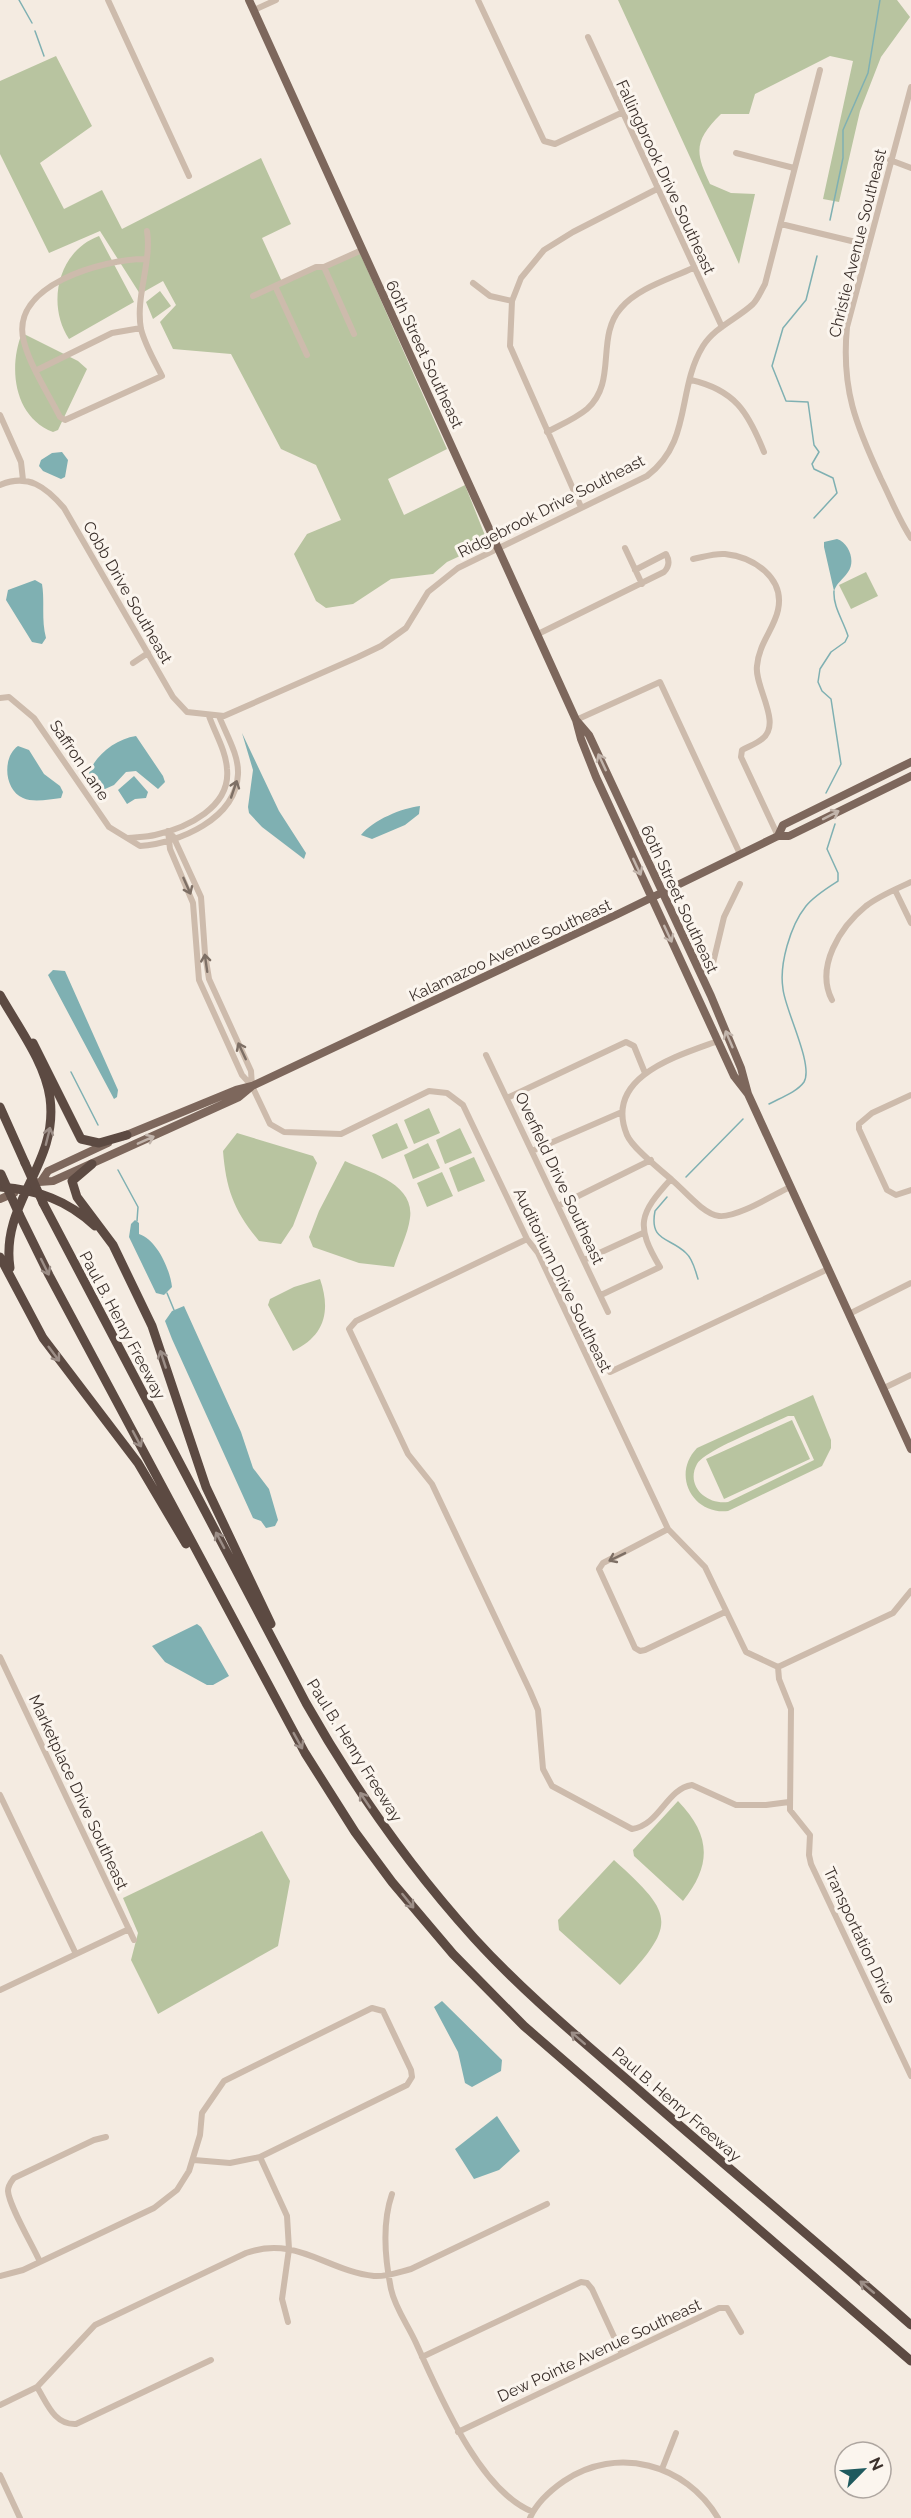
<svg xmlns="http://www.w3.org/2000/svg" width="911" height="2518" viewBox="0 0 911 2518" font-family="Raleway,sans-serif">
  <rect width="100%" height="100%" fill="#f4ebe1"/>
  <path fill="#b8c4a0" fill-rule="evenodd" d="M618,0H897L910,17L881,57L860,111L839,202L823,199L853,61L830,56L755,94L749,114H721C695,140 694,151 710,184L731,193L755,194L739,264Z
    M56,56L92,126L40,163L64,209L102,190L122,229L261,158L291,224L262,238L283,284L358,249L447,449L388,479L404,515L465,485L488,543L447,562L433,574L391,579L353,604L326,608L316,601L294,554L307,534L341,520L316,465L281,449L231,354L173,349L160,322L176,305L163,281L140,294L100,231L49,253L0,154V81Z
    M99,236L134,302L69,339C46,304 58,251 99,236Z
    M160,291L171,306L153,319L146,302Z
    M22,333L78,361L87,369L58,430L53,432C14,417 8,368 22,333Z
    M866,572L878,596L851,609L839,585Z
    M429,1108L440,1133L414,1144L404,1120Z
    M397,1123L408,1148L382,1159L372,1135Z
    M460,1128L472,1153L445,1164L436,1140Z
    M237,1133L313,1156L317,1163L293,1226L281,1244L259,1241C234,1211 226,1189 223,1151Z
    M428,1143L440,1168L413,1179L404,1155Z
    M474,1157L485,1181L458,1192L449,1168Z
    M345,1161C368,1172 415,1183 410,1218C408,1234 399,1251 394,1267L359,1263L313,1247L309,1237L319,1211Z
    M442,1172L453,1196L427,1207L417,1183Z
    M320,1279C331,1311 325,1336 293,1351L268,1305L270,1299L294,1287Z
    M813,1395L831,1440V1448L822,1466L728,1511C693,1515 671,1475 697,1448ZM788,1416H794L814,1460L728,1502C707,1505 685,1486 697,1464C705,1450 770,1425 788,1416Z
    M792,1420L810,1459L724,1499L706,1459Z
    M678,1801C711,1835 712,1865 683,1901L634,1856L633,1850Z
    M262,1831L290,1881L278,1946L158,2014L131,1960L138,1933L123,1898Z
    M614,1860C675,1915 677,1924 620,1985L559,1930L558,1920Z"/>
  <path fill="#7fb0b2" d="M62,452L68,460L65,477L61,479L43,471L39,466L41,460L52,453Z
    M837,539C849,543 856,561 848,572C842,581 838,581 834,591L824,547V542Z
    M35,580L42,584C45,602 41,619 46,638L42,644L32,642L6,600L8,590Z
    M242,733L279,811L306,853L304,859L262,827L249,813L248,807L253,770Z
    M136,736L163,776L165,782L158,789L136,771L126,772L114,785L105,789L92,782L89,772C97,754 116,739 136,736Z
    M18,746L29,750L44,774L60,786L63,792L61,798C50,799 34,803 23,798C4,790 2,757 18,746Z
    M134,776L148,792L146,798L135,799L127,804L118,790Z
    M420,806L419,814L405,825L372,839L361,835C373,820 402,808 420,806Z
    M53,970L65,971L118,1090L117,1097L114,1099L48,975Z
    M135,1220L139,1223V1234C157,1240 170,1269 172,1287L164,1295L156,1293L129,1237L131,1224Z
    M184,1306L241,1432L253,1468L269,1489L278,1520L275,1526L266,1528L261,1521L253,1518L172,1339L165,1321L172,1311Z
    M197,1624L201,1627L229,1676L213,1685H207L165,1662L152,1646Z
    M442,2001L502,2060L501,2071L472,2087L465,2083L458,2052L434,2007Z
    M497,2116L520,2151L499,2170L474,2179L455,2149Z"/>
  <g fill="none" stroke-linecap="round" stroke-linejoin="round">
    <path stroke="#7fb0b2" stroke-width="1.5" d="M19,0L32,23
      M35,31L44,56
      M830,220L843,158V130L868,73L880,0
      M814,518L837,493L833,478L814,469L812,464L819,452L814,445L808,402L786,401L772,366L783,328L806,300L817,256
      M826,793L841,764L831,699L822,691L818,682L820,669L831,652L845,642L848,636C843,620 833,607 834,591
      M71,1072L98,1125
      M769,1104C780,1098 797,1092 804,1082C814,1065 785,1010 783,989C779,965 790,926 806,906C814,896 827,888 838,881V873L827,849L835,824
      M118,1170L138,1207L137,1221
      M686,1177L743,1119
      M667,1197L655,1211C649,1242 670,1237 686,1253C693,1259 695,1270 698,1279
      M167,1293L174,1310"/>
    <path stroke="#cdbbac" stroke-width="6" d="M108,0L189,176
      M478,0L544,141L555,144L621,113
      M254,10L276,0
      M588,37L722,327
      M911,87L847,327C841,389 856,425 881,479C891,499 899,520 911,538
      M736,153L794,168
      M890,160L911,168
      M781,224L868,245
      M145,259C104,259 8,285 24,342C30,366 49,395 60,417L65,420L162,376C155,362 145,345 141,329C135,297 152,262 147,231
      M324,267L354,334
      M473,283L490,296L512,301
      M275,286L307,355
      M253,296L316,267H324L362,250
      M37,370L112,333L141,328
      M691,380C735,390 748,412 764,452
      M0,415L21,462L23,480
      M547,432C560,425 575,419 587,409C618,382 595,337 621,308C638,288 670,279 693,268
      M0,485C28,473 46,487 64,508L173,697L187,712L224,716L358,657L381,646L406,628L428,592L458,568L647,476C693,441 676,390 703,346C715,327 737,319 753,304C758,299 761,291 765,284L820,70
      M581,507L510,346L512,301L521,278L544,250L573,232L657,189
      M625,548L642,584
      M693,559C703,557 715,553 725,554C754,557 785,578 778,610C774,629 759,643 757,666C754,686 783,724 762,739C756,744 749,746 742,750L741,757L778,836
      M538,634L664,572C669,567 670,561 666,554L635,570
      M133,663L148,653
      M0,698L9,697L34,718L109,827L140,846C179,843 236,819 238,774C239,755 226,734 219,716
      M576,720L660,682L740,854
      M168,831L170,849L193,903L199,980L242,1075L252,1086L270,1124L284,1132L341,1134L429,1091L447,1093L463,1105L527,1239L538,1253L668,1529L705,1567L746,1652L778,1667
      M173,836L201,897L205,954L209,979L251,1071L252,1086
      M128,838C137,837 147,837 155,835C187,828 231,807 227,769C226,751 215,733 209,716
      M895,890L911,923
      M700,973L713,963L724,917L740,884
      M832,1000C815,967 840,927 866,906C879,896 896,889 911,882
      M718,1041C677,1056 603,1077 627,1135C633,1149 661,1170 672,1180C684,1190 703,1214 719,1216C737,1218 773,1195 790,1187
      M486,1055L608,1312
      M911,1095L872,1113L859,1124V1129L887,1190L896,1195L911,1190
      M507,1098L626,1042L634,1046L645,1073
      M532,1151L622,1112
      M558,1206L651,1160
      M527,1239L356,1321L349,1329L408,1454L432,1484L530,1691L538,1710L543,1769L552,1786L632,1829C660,1825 666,1789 692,1785L736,1805H766L789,1802
      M584,1260L643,1233
      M601,1295L660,1267C635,1225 639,1214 671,1179
      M849,1314L911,1283
      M610,1372L828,1269
      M884,1388L911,1375
      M668,1529L603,1563L599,1569L635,1648L640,1651L645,1650L725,1612
      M0,1657L134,1940
      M778,1667L779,1679L791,1709L790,1810L810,1835L809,1855L811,1864L911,2076
      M778,1667L893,1613L911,1591
      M0,1795L76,1954
      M0,1990L129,1929
      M260,2157L287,2216L289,2249L282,2299L288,2322
      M392,2194C382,2223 385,2259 391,2289C395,2308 408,2325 416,2343C439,2393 479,2491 533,2512
      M40,2262C33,2246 9,2206 8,2191C8,2185 11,2182 14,2178L94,2140L106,2137
      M0,2276L23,2270L154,2208L177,2190L189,2171L200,2135L202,2113L224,2081L372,2008L383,2011L411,2070L412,2077L407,2085L260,2157L230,2163L194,2160
      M422,2357L581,2282L587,2283L592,2289L622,2354
      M37,2387C47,2403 54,2425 76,2424L211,2360
      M0,2405L37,2387L95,2325L246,2253C296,2235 327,2271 374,2276C386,2277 399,2272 411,2269L547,2204
      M458,2432L719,2308H727L741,2332
      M662,2469L676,2433
      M0,2475L20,2518
      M530,2518C536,2504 551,2490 564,2481C617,2445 686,2464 718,2518"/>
    <path stroke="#7d675c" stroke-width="8" d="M249,0L576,720L581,739L596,777L734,1076L748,1094
      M577,721L589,735L711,996L741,1068L748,1094L911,1449
      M778,836L783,825L911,762
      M124,1136L236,1090L252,1086L618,914L778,836H789L911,776
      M42,1180L48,1171L108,1143
      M39,1182L53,1181L239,1097L251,1087
      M0,1199L14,1193"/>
    <path stroke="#5c4a42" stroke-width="9" d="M0,995C18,1027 45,1062 50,1098C59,1165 0,1202 10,1268
      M33,1043L81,1139L99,1143L127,1135
      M0,1107L25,1163
      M92,1164L72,1181L77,1197L113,1245L152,1326L206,1487L271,1624
      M0,1187C38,1190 67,1200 95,1226
      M43,1203L306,1703C354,1788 409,1866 474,1938C525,1994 584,2042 640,2091C730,2170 822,2246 911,2325
      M19,1214L49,1275L305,1753L355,1832L392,1882L453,1954L524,2026L911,2361
      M0,1257L43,1338L138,1463L186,1544"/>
    <path stroke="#5c4a42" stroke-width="9" d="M25,1163L43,1203
      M1,1174L19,1214"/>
  </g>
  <defs><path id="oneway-shaft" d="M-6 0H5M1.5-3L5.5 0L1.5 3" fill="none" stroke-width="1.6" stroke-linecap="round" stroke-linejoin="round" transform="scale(1.5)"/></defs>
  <g stroke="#c2b5ac">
    <use href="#oneway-shaft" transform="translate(602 762) rotate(-115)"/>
    <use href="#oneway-shaft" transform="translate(831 815) rotate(-27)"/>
    <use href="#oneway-shaft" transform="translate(637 867) rotate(65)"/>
    <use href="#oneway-shaft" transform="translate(668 934) rotate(65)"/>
    <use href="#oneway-shaft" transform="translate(729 1039) rotate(-113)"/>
    <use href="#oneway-shaft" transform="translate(146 1140) rotate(-24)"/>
  </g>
  <g stroke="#7d6f65">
    <use href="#oneway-shaft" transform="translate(234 789) rotate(-71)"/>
    <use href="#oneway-shaft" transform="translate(187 886) rotate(66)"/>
    <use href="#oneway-shaft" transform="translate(206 963) rotate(-98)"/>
    <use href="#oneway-shaft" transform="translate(242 1051) rotate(-115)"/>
    <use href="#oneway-shaft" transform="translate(617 1557) rotate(154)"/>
  </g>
  <g stroke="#9c8e87">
    <use href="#oneway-shaft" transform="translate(48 1136) rotate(-76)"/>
    <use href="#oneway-shaft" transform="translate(45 1267) rotate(64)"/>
    <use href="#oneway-shaft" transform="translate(54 1354) rotate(53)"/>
    <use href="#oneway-shaft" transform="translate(163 1359) rotate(-108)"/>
    <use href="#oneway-shaft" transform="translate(137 1439) rotate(62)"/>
    <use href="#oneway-shaft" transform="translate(220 1540) rotate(-118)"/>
    <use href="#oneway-shaft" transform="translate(298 1741) rotate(61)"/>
    <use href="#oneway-shaft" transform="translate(365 1800) rotate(-124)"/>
    <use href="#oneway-shaft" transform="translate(408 1901) rotate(51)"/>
    <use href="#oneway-shaft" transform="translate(578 2038) rotate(-139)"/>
    <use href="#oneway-shaft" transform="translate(867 2287) rotate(-140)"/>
  </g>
  <g text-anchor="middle" stroke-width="6" stroke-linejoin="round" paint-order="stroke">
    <g font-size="16" fill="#3b302b" stroke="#fbf5ee">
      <text transform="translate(666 177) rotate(65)" y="6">Fallingbrook Drive Southeast</text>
      <text transform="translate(857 243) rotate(-76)" y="6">Christie Avenue Southeast</text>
      <text transform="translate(425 354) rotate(65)" y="6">60th Street Southeast</text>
      <text transform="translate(551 506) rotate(-27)" y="6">Ridgebrook Drive Southeast</text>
      <text transform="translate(128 592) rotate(60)" y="6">Cobb Drive Southeast</text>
      <text transform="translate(80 760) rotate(56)" y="6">Saffron Lane</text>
      <text transform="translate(680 899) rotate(65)" y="6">60th Street Southeast</text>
      <text transform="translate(510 950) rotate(-25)" y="6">Kalamazoo Avenue Southeast</text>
      <text transform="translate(560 1178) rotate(65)" y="6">Overfield Drive Southeast</text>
      <text transform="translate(563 1280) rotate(64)" y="6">Auditorium Drive Southeast</text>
      <text transform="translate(123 1325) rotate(62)" y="6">Paul B. Henry Freeway</text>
      <text transform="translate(355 1750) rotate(58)" y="6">Paul B. Henry Freeway</text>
      <text transform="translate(79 1792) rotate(65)" y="6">Marketplace Drive Southeast</text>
      <text transform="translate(860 1935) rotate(65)" y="6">Transportation Drive</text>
      <text transform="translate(677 2104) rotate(41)" y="6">Paul B. Henry Freeway</text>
      <text transform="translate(599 2350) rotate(-25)" y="6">Dew Pointe Avenue Southeast</text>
    </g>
  </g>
  <g transform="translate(863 2470) rotate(65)"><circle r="28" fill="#fbf5ee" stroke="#aea6a0" stroke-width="1.5"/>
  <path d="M0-4.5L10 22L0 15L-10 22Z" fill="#1f5a5e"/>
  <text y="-9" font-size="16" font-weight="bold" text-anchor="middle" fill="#3b302b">N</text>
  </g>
</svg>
